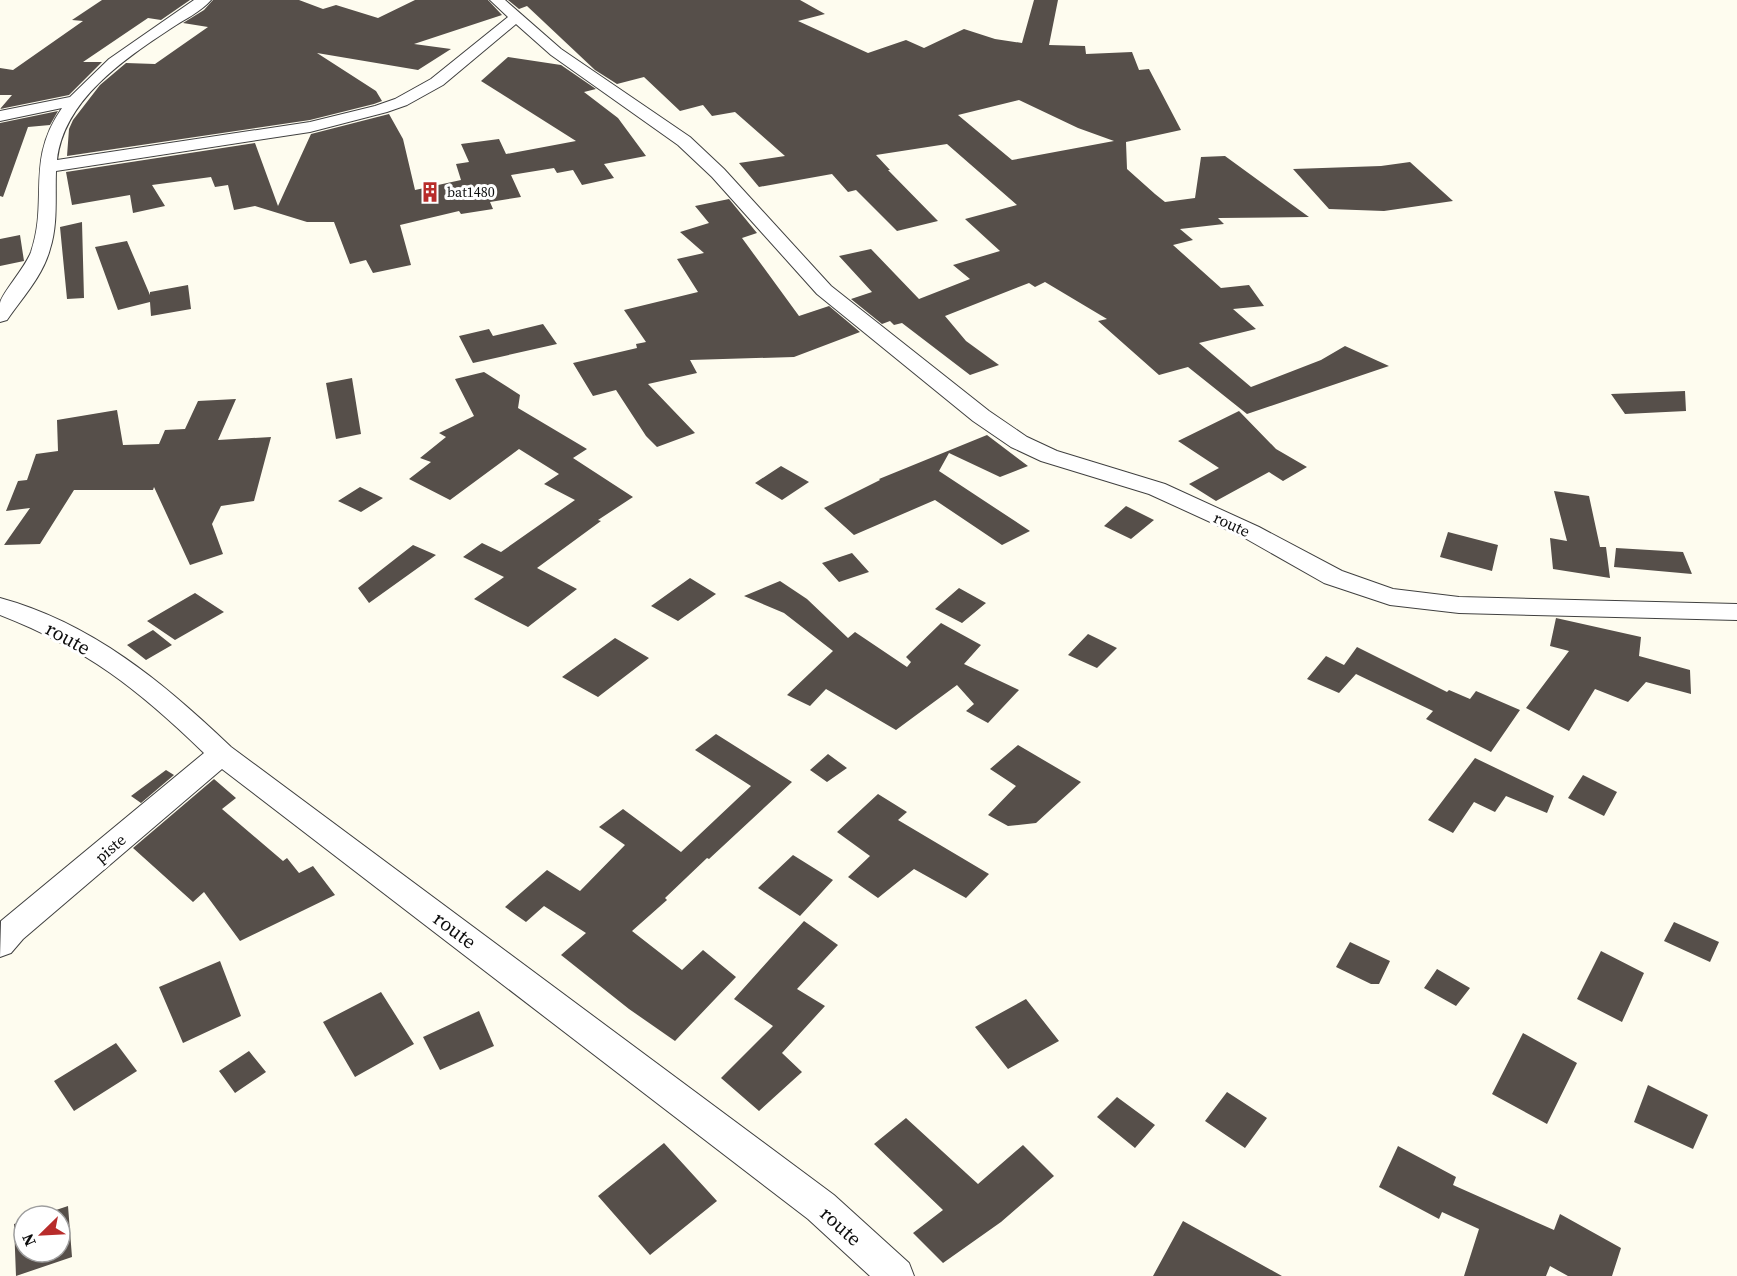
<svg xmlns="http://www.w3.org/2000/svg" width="1737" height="1276" viewBox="0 0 1737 1276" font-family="'Source Serif 4',serif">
  <rect width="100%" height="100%" fill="#fefcef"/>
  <path fill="#564f4a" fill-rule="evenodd" d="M102,0H190L161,20L148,18L83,62H102L69,95L0,109L12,95H0V68L13,70L83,21L72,20Z
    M213,0H299L323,9L336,5L378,18L415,0H488L502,15L414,44L451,49L418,70L317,53L376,91L382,101L374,104L310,120L67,156L69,129L73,120L100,85L126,63L155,64L208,27L183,23L204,10Z
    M508,0H800L825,14L798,21L868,53L906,40L924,48L964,29L995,39L1022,43L1034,0H1058L1049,45L1085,46L1086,54L1132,52L1139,70L1149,69L1181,130L1126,142L1127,169L1155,194L1165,202L1195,198L1201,157L1225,156L1309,217L1218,218L1224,224L1180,229L1193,240L1173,245L1221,288L1249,285L1264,306L1233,309L1256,329L1199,343L1251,387L1321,360L1345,346L1389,366L1247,414L1188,367L1159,375L1098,321L1107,319L1045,282L1035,287L1029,283L945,316L966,341L999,365L970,375L902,323L894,325L890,321L882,324L851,299L872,292L839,256L871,249L919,299L970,279L953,265L1000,251L965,219L1017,205L947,144L876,155L890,170H888L938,221L897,231L856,190L848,192L832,174L759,187L739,163L785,156L735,112L712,116L703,105L680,111L644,77L617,84L595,70L527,6L519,9ZM1019,100L1078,128L1114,141L1012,160L958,115Z
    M508,57L561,65L596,89L584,92L618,118L646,156L604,164L614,178L582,185L573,170L557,173L554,168L511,175L521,197L490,202L493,209L461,214L459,211L400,225L411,265L373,273L366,260L350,264L334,222H307L255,206L234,210L228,185L215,187L211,177L152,185L165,206L133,213L130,195L72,205L66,172L255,143L278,206L311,134L389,114L403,139L415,190L461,180L456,164L469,162L461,144L499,139L506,154L576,141L481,81Z
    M58,111L50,125L28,127L3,197L0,196V123Z
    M1410,162L1453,201L1384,211L1329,209L1293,169L1381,166Z
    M729,199L757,233L742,238L799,316L829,306L860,332L794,357L690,360L697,373L648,384L695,433L657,447L646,436L616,390L593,396L573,363L637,348L636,344L646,342L624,310L698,292L677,259L704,253L680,232L709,223L695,206Z
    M82,222L84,298L67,299L60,227Z
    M20,235L24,261L0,266V239Z
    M127,241L150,295V292L188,285L191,309L151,316L150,302L118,310L95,247Z
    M543,324L557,344L473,363L459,336L489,329L493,336Z
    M484,372L520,395L518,408L587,449L573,458L633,497L598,520L601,521L537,568L577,589L528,627L474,599L504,577L463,557L482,543L501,552L575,500L544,484L559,474L519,449L450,500L409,479L431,462L420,458L446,437L439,433L474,416L455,379Z
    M352,378L361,434L336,439L326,383Z
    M1685,391L1686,411L1625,414L1611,394Z
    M236,399L218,440L271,437L254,501L221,506L212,524L223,554L190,565L154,487L153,490H74L40,544L4,545L30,508L6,511L18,481L27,480L36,454L58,451L57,420L117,410L123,445L159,444L165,430L185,429L198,401Z
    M1239,411L1276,449L1307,467L1283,481L1269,472L1216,501L1189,484L1219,468L1178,441Z
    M987,435L1028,466L1000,477L949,453L939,471L1030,531L1002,545L935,500L854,535L824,508L880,480L879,479Z
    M781,466L809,482L782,500L755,483Z
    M360,487L383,498L361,512L338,501Z
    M1554,491L1589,496L1600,547H1606L1610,578L1553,569L1550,538L1567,541Z
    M1126,506L1154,520L1131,539L1104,526Z
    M1448,532L1498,545L1492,571L1440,557Z
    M413,545L436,555L369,603L358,588Z
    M1616,548L1683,552L1692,574L1614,567Z
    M852,553L869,572L839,582L822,563Z
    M690,578L716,594L678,621L651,606Z
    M780,581L807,599L848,638L855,632L907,667L911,662L906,657L941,623L981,645L964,664L1019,690L988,723L966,711L974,704L957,685L896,730L826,689L810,706L787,695L833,651L784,613L744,596Z
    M959,588L986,603L962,623L935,609Z
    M195,593L224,612L175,640L147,621Z
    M1556,618L1641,637L1639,656L1690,670L1691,694L1646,682L1628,702L1595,689L1569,731L1526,708L1569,651L1550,646Z
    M153,630L172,645L146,660L127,645Z
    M1088,634L1117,648L1097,668L1068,655Z
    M615,638L649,658L598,697L562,677Z
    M1357,647L1447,692L1449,690L1470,699L1476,691L1520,710L1491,752L1426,719L1433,711L1356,674L1339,693L1307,679L1326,656L1344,665Z
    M716,734L792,782L709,859L707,858L665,898L667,900L632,931L682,970L703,950L736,977L675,1041L629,1009L561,955L586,933L544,906L526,922L505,907L547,870L580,891L625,845L599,827L623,809L681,852L751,786L695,750Z
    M1018,745L1081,782L1036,823L1008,826L988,815L1016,786L990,769Z
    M828,754L847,768L827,782L810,770Z
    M1475,758L1554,796L1547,813L1506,796L1495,812L1474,802L1453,833L1428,820Z
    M166,770L174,775L141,803L131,796Z
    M1583,775L1617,792L1604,816L1568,798Z
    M214,779L236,798L222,809L283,861L287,858L299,873L313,866L335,895L240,941L204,892L193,902L133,848Z
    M878,794L907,812L898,820L989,874L966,898L914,869L878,898L848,877L870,856L837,832Z
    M793,855L833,880L800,916L758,888Z
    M804,921L838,945L797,989L825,1006L782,1053L802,1072L759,1111L721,1078L773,1026L734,999Z
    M1674,922L1719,942L1710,962L1664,941Z
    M1350,942L1390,961L1379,984H1371L1336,967Z
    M1601,951L1644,973L1622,1022L1577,999Z
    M220,961L241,1016L183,1043L159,987Z
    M1437,969L1470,988L1456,1006L1424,988Z
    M381,992L414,1044L355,1077L323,1022Z
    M1026,999L1059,1041L1008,1069L975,1027Z
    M479,1011L494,1046L440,1070L423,1037Z
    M1523,1033L1577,1063L1547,1124L1492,1094Z
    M116,1043L137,1071L74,1111L54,1081Z
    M249,1051L266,1072L235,1093L219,1071Z
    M1648,1085L1708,1115L1693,1149L1634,1122Z
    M1227,1092L1267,1118L1245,1148L1205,1121Z
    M1117,1097L1155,1125L1135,1148L1097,1117Z
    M906,1118L978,1184L1023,1145L1054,1176L1001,1222L943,1263L913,1233L943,1210L874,1144Z
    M664,1143L717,1201L650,1255L598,1196Z
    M1398,1146L1456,1177L1453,1185L1554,1230L1560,1214L1621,1248L1612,1276H1568L1550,1266L1546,1276H1464L1479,1229L1442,1212L1439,1219L1379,1187Z
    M68,1206L72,1257L16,1276L14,1224L24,1221V1252H60V1216H38Z
    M1183,1221L1282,1276H1153Z"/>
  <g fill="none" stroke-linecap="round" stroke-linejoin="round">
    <g stroke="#404040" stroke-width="2">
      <path id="street" d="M194,0H211C201,12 183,20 170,29C123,60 64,100 57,160L310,122L375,106L395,99L431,79L508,17L490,0H505L561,49L690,137L724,169L831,286L989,411L1027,437L1057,451L1165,484L1259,527L1342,571L1393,589L1459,597L1737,604V620L1459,613L1390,605L1324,583L1243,537L1149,494L1041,461L1011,447L973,421L817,294L712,177L678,145L551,55L516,24L443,85L407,105L387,112L310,132L56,171C55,197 58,224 50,249C43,276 22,298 7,320L0,322C0,316 0,309 0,303C2,293 25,268 31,252C49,199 25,161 62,108L0,121V111L70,97L109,59Z
        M0,598C92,623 164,683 231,747L834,1195L909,1263L914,1276H870L808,1219L222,769L23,939L11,953L0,957L1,921L204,753C138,689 87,649 0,615Z"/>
    </g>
    <use href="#street" fill="#fff" fill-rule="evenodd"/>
  </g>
  <defs>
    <g id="building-bare" transform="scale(1.62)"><path d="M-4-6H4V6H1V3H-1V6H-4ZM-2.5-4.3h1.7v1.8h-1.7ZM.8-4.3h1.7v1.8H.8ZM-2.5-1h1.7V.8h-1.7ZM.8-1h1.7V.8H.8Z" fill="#b82c2b" stroke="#fff" stroke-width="2.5" paint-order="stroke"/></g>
  </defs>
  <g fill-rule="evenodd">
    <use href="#building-bare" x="430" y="192"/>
  </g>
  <g text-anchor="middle" stroke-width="6" stroke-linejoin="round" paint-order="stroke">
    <g font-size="14" fill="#0d0d0d" stroke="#fff" text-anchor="start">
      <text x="447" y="197">bat1480</text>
    </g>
    <g font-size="16" fill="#0d0d0d" stroke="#fff">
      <text transform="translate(1232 524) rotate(25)" y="6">route</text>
      <text transform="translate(110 848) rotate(-40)" y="6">piste</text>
    </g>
    <g font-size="20" fill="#0d0d0d" stroke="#fff">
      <text transform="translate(68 638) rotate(29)" y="7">route</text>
      <text transform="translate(455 930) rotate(37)" y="7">route</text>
      <text transform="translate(841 1226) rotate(42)" y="7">route</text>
    </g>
  </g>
  <g transform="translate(42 1234) rotate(246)"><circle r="28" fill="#ffffff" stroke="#9e9e9e" stroke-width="1.5"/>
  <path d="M0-4.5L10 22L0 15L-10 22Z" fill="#b82c2b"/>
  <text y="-9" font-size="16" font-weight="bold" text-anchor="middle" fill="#0d0d0d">N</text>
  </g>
</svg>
